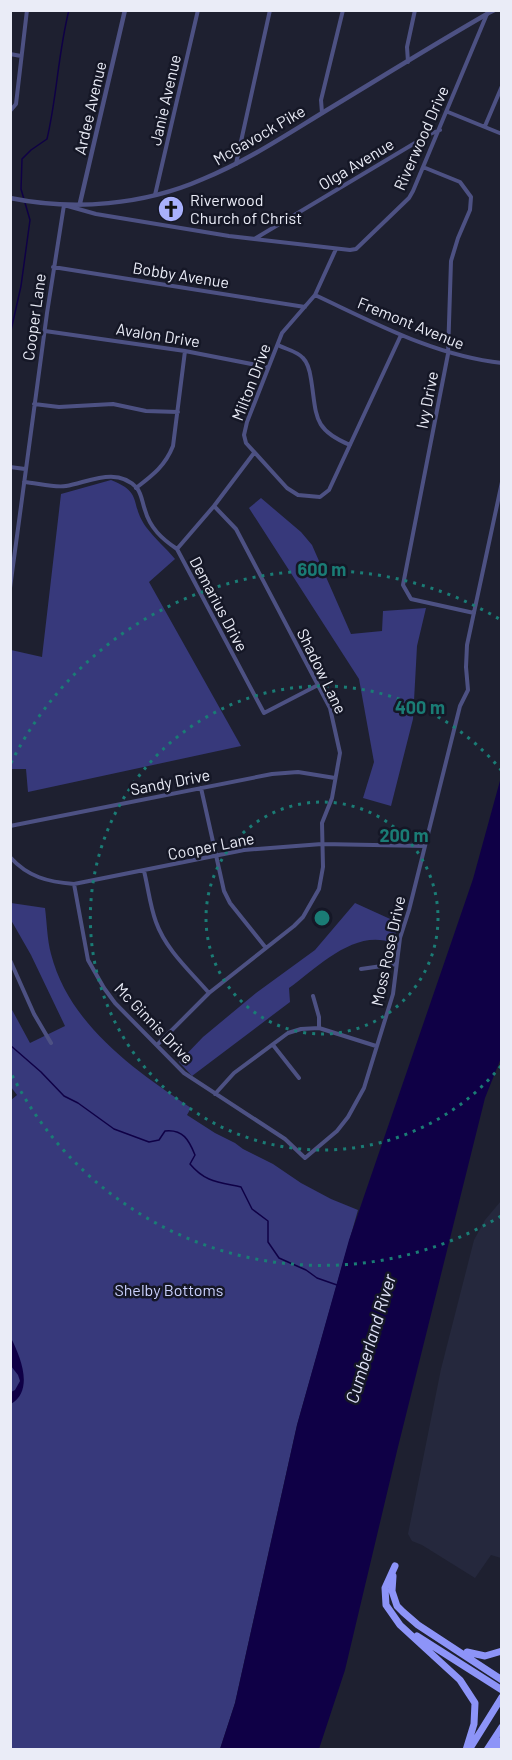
<svg xmlns="http://www.w3.org/2000/svg" width="512" height="1760" viewBox="0 0 512 1760" font-family="Barlow,sans-serif">
  <rect width="100%" height="100%" fill="#1e2030"/>
  <path fill="#25283d" d="M501,1201V1558L491,1555L475,1578L422,1545L412,1541L408,1534L441,1369L474,1240L485,1220Z"/>
  <path fill="#37397b" d="M111,480C144,493 129,503 146,527C155,539 166,548 175,559L149,582L241,746L28,792L26,769H11V650L42,657L61,494Z
    M261,498L301,532L312,545L351,634L382,631L383,611L426,608L417,646L413,719L391,806L363,798L374,762L359,679L249,508Z
    M11,903L45,908C47,923 47,939 51,954C69,1024 133,1069 191,1108L187,1115L215,1133L235,1143L243,1149L273,1164L301,1183L331,1199L358,1210L297,1425L235,1703L220,1749H11L10,1101L17,1095L11,1087V1008L30,1043L65,1026L31,955L11,920Z
    M355,903L399,923L393,943C355,928 318,967 289,988L290,1002L192,1076L179,1062L203,1037L256,993L315,950Z"/>
  <path fill="#0f0046" d="M501,777V1058L485,1098L397,1451L345,1670L319,1749H220L235,1703L297,1425L349,1240L473,879Z
    M11,1338C21,1358 34,1390 11,1404V1392L15,1390L20,1381L18,1375L11,1366Z"/>
  <g fill="none" stroke-linecap="round" stroke-linejoin="round">
    <path stroke="#0f0046" stroke-width="1.5" d="M10,335L21,286L30,220L21,189L22,159L31,150L47,139C57,97 58,53 69,10
      M10,1045L41,1072L64,1096L78,1103L114,1129L149,1142L159,1140L165,1131C183,1129 189,1140 195,1155L190,1164C205,1182 218,1182 241,1187L252,1209L268,1221V1242L279,1258L306,1270L317,1278L337,1285"/>
    <path stroke="#4d5183" stroke-width="4" d="M10,54L21,56
      M408,62L407,47L415,10
      M10,111L16,104L27,10
      M448,112L502,134
      M322,113L321,100L343,10
      M485,126L502,86
      M236,164L270,10
      M423,167L460,182L471,197L470,210L458,238L451,261L448,354L403,585L411,599L474,613
      M155,195L198,10
      M256,238L430,134L440,130
      M336,249L315,295L282,333L247,422L244,435L246,443L287,488L298,495L320,497L329,490L401,335
      M53,267L305,307
      M315,295C375,323 435,356 502,363
      M45,331L185,351L267,367
      M278,345C285,349 297,351 303,358C308,363 310,372 311,379C317,416 312,429 350,445
      M34,404L59,407L113,404L146,411L178,412
      M10,467L25,469
      M24,482C37,483 54,488 66,486C89,482 117,466 137,488C142,495 142,502 145,510C150,528 162,539 177,549L264,713L318,685
      M136,488C153,475 165,466 173,446L185,351
      M177,549L214,506L254,453
      M10,588L47,313L64,205L96,214L229,236L350,250L356,249L409,198L413,191L487,14L495,10
      M201,788L224,891L230,903L266,948
      M10,826L272,774L298,772L335,778
      M10,857C28,877 48,882 74,884L244,850L322,844L425,846
      M144,871C148,887 150,906 156,922C166,950 190,971 209,993
      M74,884L88,960L104,988L115,1003L184,1073L285,1139L305,1158L337,1131L348,1117L364,1088L393,994L400,938L409,910L460,706L468,690L466,667L467,645L502,482
      M10,960L34,1014L51,1043
      M361,969L396,964
      M313,996L319,1017V1028
      M157,1045L209,993L294,926L303,917L319,889L323,867L322,823L332,798L340,753L330,708L236,529L214,506
      M273,1045L299,1078
      M215,1094L234,1073L288,1033L301,1029L319,1028L376,1046"/>
    <path stroke="#4d5183" stroke-width="4.5" d="M10,198C74,211 144,205 203,179C247,161 286,135 327,110C380,78 433,45 487,14L489,10
      M80,203L125,10"/>
    <path stroke="#8d94f8" stroke-width="7" d="M395,1566L385,1588L386,1605L400,1625L460,1680L475,1703L474,1724L466,1750
      M393,1576L392,1591L397,1606L403,1612L418,1625L502,1680
      M417,1636L502,1690
      M467,1652L485,1656L502,1651
      M469,1750L502,1697
      M487,1750L502,1727
      M494,1750L502,1740"/>
  </g>
  <g fill="none" stroke="#1a7c75" stroke-width="3" stroke-dasharray="3 6">
    <circle cx="322" cy="918" r="116"/>
    <path d="M501 1066A232 232 0 1 1 501 770"/>
    <path d="M501 1216A348 348 0 0 1 11 1073M11 763A348 348 0 0 1 501 620"/>
  </g>
  <defs>
    <g id="church-disc" transform="scale(1.35)"><circle r="9.5" fill="#a8b0fc" stroke="#151726"/><path d="M-1.2-6h2.4v3.5h3.3v2.4h-3.3V6h-2.4V-.1h-3.3v-2.4h3.3Z" fill="#111"/></g>
  </defs>
  <g fill-rule="evenodd">
    <use href="#church-disc" x="171" y="209"/>
  </g>
  <g text-anchor="middle" stroke-width="5" stroke-linejoin="round" paint-order="stroke">
    <g font-size="16" fill="#eaecf7" stroke="#151726">
      <text transform="translate(165 100) rotate(-77)" y="6">Janie Avenue</text>
      <text transform="translate(90 108) rotate(-77)" y="6">Ardee Avenue</text>
      <text transform="translate(259 135) rotate(-30)" y="6">McGavock Pike</text>
      <text transform="translate(421 138) rotate(-66)" y="6">Riverwood Drive</text>
      <text transform="translate(356 164) rotate(-31)" y="6">Olga Avenue</text>
      <text transform="translate(181 275) rotate(9)" y="6">Bobby Avenue</text>
      <text transform="translate(34 317) rotate(-82)" y="6">Cooper Lane</text>
      <text transform="translate(411 323) rotate(22)" y="6">Fremont Avenue</text>
      <text transform="translate(158 335) rotate(9)" y="6">Avalon Drive</text>
      <text transform="translate(251 382) rotate(-69)" y="6">Milton Drive</text>
      <text transform="translate(427 400) rotate(-79)" y="6">Ivy Drive</text>
      <text transform="translate(219 604) rotate(62)" y="6">Demarius Drive</text>
      <text transform="translate(322 671) rotate(64)" y="6">Shadow Lane</text>
      <text transform="translate(170 782) rotate(-11)" y="6">Sandy Drive</text>
      <text transform="translate(211 846) rotate(-11)" y="6">Cooper Lane</text>
      <text transform="translate(388 951) rotate(-78)" y="6">Moss Rose Drive</text>
      <text transform="translate(154 1023) rotate(46)" y="6">Mc Ginnis Drive</text>
    </g>
    <g font-size="16" fill="#eaecf7" stroke="#151726" text-anchor="start">
      <text x="190" y="206">Riverwood<tspan x="190" dy="18">Church of Christ</tspan></text>
    </g>
    <g font-size="16" fill="#cad0fc" stroke="#151726">
      <text x="169" y="1296">Shelby Bottoms</text>
    </g>
    <g font-size="18" font-style="italic" fill="#dfe2f8" stroke="#151726">
      <text transform="translate(371 1339) rotate(-73)" y="6">Cumberland River</text>
    </g>
  </g>
  <circle cx="322" cy="918" r="9" fill="#1a7c75" stroke="#151726" stroke-width="3"/>
  <g font-size="18" text-anchor="middle" font-weight="bold" fill="#1a7c75" stroke="#151726" stroke-width="5" stroke-linejoin="round" paint-order="stroke">
    <text x="322" y="576">600 m</text>
    <text x="420" y="714">400 m</text>
    <text x="404" y="842">200 m</text>
  </g>
  <rect width="512" height="1760" fill="none" stroke="#eaecf7" stroke-width="24"/>
</svg>
